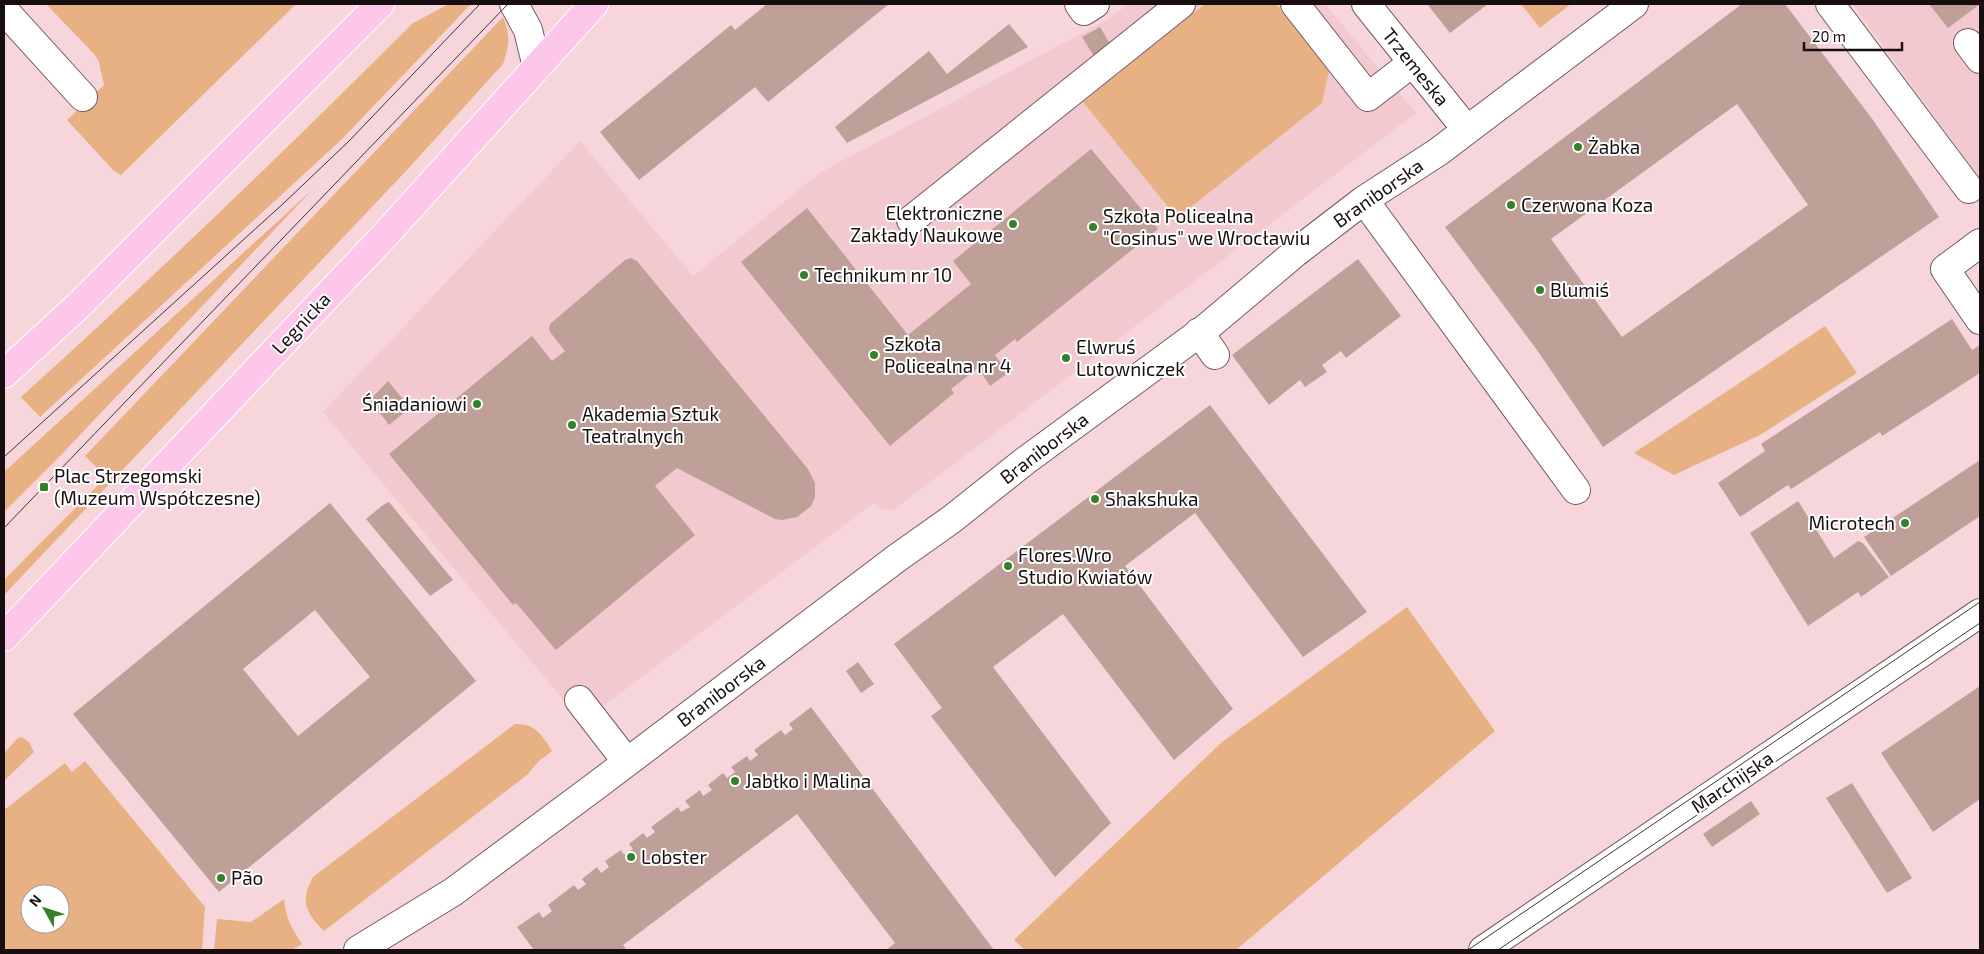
<svg xmlns="http://www.w3.org/2000/svg" width="1984" height="954" viewBox="0 0 1984 954" font-family="'Exo 2',sans-serif">
  <rect width="100%" height="100%" fill="#f7d6db"/>
  <path fill="#f2c9cf" d="M1129,4H1325L1416,113L892,511L878,508L874,503L582,722L323,412L580,141L693,276L821,172L1105,21Z
    M1852,4H1980V178Z"/>
  <path fill="#e7b183" fill-rule="evenodd" d="M46,4H296L121,175L114,171L67,120L104,85L99,62L95,55Z
    M449,4H471L341,140L40,417L21,397C155,276 285,151 413,23Z
    M1205,4H1276L1329,71L1322,103L1177,218L1083,102Z
    M1521,4H1571L1540,28Z
    M503,17C511,37 509,45 503,64L407,170L4,595V580L106,477L85,456Z
    M314,188L60,456L4,512V472Z
    M1825,326L1857,373L1760,435L1674,475L1634,453Z
    M1407,607L1495,731L1236,950H1025L1014,940L1222,742Z
    M515,724C535,723 542,735 552,751L539,761L527,775L324,931C305,912 300,901 313,877Z
    M22,737L29,742L34,752L4,781V753L18,738Z
    M85,761L205,907L202,950H4V810L65,763L72,772ZM30,894H60V924H30Z
    M284,899C286,919 291,927 302,944L292,950H214L217,919L251,922Z"/>
  <path fill="#bea098" fill-rule="evenodd" d="M767,4H889L768,102L755,87L639,180L600,132L731,25L735,30Z
    M1427,4H1488L1450,33Z
    M1742,4H1785L1873,120L1939,217L1603,447L1537,350L1445,227ZM1737,104L1808,205L1622,337L1551,239Z
    M1929,4H1980L1948,28Z
    M1009,24L1028,47L847,143L835,127L929,51L947,74Z
    M1100,27L1112,47L1095,58L1082,37Z
    M1091,149L1158,229L1017,342L1015,339L995,355L1008,373L990,386L978,368L951,389L954,393L890,446L741,262L807,208L908,335L971,284L953,261Z
    M631,258L637,261L808,469L815,483V497L811,506L797,517L782,520L775,519L677,468L655,486L695,535L556,650L516,603L513,605L389,454L532,336L552,361L565,351L550,332L549,328L550,324L625,260Z
    M1358,259L1401,316L1346,358L1341,351L1322,365L1327,372L1305,387L1300,380L1269,405L1232,355Z
    M1952,319L1972,350L1980,345V373L1882,436L1880,432L1791,489L1788,485L1740,517L1718,483L1765,451L1761,444Z
    M388,381L410,408L389,425L370,400Z
    M1210,405L1367,612L1303,657L1195,513L1125,566L1233,709L1174,760L1063,614L993,667L1111,823L1055,877L931,716L942,708L894,644Z
    M1980,460V516L1891,576L1864,537Z
    M1798,501L1834,558L1858,541L1863,543L1889,577L1861,597L1858,592L1808,626L1750,533Z
    M389,502L453,580L430,596L366,519L383,505Z
    M330,503L476,681L219,892L73,714ZM315,610L370,677L298,736L243,669Z
    M858,662L874,684L861,693L846,671Z
    M1980,686V799L1933,832L1881,753Z
    M811,707L994,950H886L895,943L797,814L623,945L627,950H534L517,927L539,912L543,918L552,911L548,905L574,885L578,890L586,884L582,879L597,867L601,873L609,867L605,861L621,850L624,855L633,849L629,844L643,833L647,838L655,832L651,827L678,807L681,812L690,807L685,801L700,790L703,796L712,790L708,785L723,773L727,778L735,772L731,767L747,756L750,761L758,755L754,750L781,730L785,735L793,729L789,724Z
    M1852,783L1912,878L1887,893L1826,798Z
    M1751,801L1760,814L1712,847L1703,834Z"/>
  <g fill="none" stroke-linecap="round" stroke-linejoin="round">
    <g stroke="#75595e" stroke-width="30">
      <path id="minor" d="M514,4L528,30L537,67
        M1079,4L1084,11L1095,4
        M1295,4L1368,97L1412,63
        M1366,4L1467,130
        M1830,4L1969,189
        M4,10L83,97
        M1968,43L1980,59
        M1364,200L1576,490
        M911,220L1181,4
        M1980,243L1945,269L1980,320
        M1199,332L1215,355
        M579,700L627,762
        M358,950L453,892L597,785L897,558L952,519L1025,461L1206,328L1295,253L1364,200L1438,152L1634,4
        M1483,950L1980,613"/>
    </g>
    <g stroke="#fff" stroke-width="30">
      <path id="major" d="M4,374L79,305L380,4
        M4,637L386,234L594,4"/>
    </g>
    <use href="#minor" stroke="#fff" stroke-width="28"/>
    <use href="#major" stroke="#fdc7e9" stroke-width="28"/>
    <path stroke="#423336" stroke-width="1" d="M4,457L285,202L349,141L480,4
      M4,528L508,4
      M1468,950L1980,602
      M1498,950L1980,623"/>
  </g>
  <g fill="#35812a" stroke="#fff" stroke-width="2">
    <circle cx="1578" cy="147" r="5"/>
    <circle cx="1511" cy="205" r="5"/>
    <circle cx="1013" cy="224" r="5"/>
    <circle cx="1093" cy="227" r="5"/>
    <circle cx="804" cy="275" r="5"/>
    <circle cx="1540" cy="290" r="5"/>
    <circle cx="874" cy="355" r="5"/>
    <circle cx="1066" cy="358" r="5"/>
    <circle cx="477" cy="404" r="5"/>
    <circle cx="572" cy="425" r="5"/>
    <rect x="39" y="482" width="10" height="10" rx="2.5"/>
    <circle cx="1095" cy="499" r="5"/>
    <circle cx="1905" cy="523" r="5"/>
    <circle cx="1008" cy="566" r="5"/>
    <circle cx="735" cy="781" r="5"/>
    <circle cx="631" cy="857" r="5"/>
    <circle cx="221" cy="878" r="5"/>
  </g>
  <g text-anchor="middle" stroke-width="4" stroke-linejoin="round" paint-order="stroke">
    <g font-size="19" fill="#180e10" stroke="#fff">
      <text transform="translate(1416 67) rotate(51)" y="7">Trzemeska</text>
      <text transform="translate(1378 193) rotate(-35)" y="7">Braniborska</text>
      <text transform="translate(301 323) rotate(-47)" y="7">Legnicka</text>
      <text transform="translate(1044 448) rotate(-37)" y="7">Braniborska</text>
      <text transform="translate(721 691) rotate(-37)" y="7">Braniborska</text>
      <text transform="translate(1732 782) rotate(-34)" y="7">Marchijska</text>
    </g>
    <g font-size="19" fill="#180e10" stroke="#fff" text-anchor="start">
      <text x="1588" y="154">Żabka</text>
      <text x="1521" y="212">Czerwona Koza</text>
      <text x="1003" y="220" text-anchor="end">Elektroniczne<tspan x="1003" dy="22">Zakłady Naukowe</tspan></text>
      <text x="1103" y="223">Szkoła Policealna<tspan x="1103" dy="22">"Cosinus" we Wrocławiu</tspan></text>
      <text x="814" y="282">Technikum nr 10</text>
      <text x="1550" y="297">Blumiś</text>
      <text x="884" y="351">Szkoła<tspan x="884" dy="22">Policealna nr 4</tspan></text>
      <text x="1076" y="354">Elwruś<tspan x="1076" dy="22">Lutowniczek</tspan></text>
      <text x="467" y="411" text-anchor="end">Śniadaniowi</text>
      <text x="582" y="421">Akademia Sztuk<tspan x="582" dy="22">Teatralnych</tspan></text>
      <text x="54" y="483">Plac Strzegomski<tspan x="54" dy="22">(Muzeum Współczesne)</tspan></text>
      <text x="1105" y="506">Shakshuka</text>
      <text x="1895" y="530" text-anchor="end">Microtech</text>
      <text x="1018" y="562">Flores.Wro<tspan x="1018" dy="22">Studio Kwiatów</tspan></text>
      <text x="745" y="788">Jabłko i Malina</text>
      <text x="641" y="864">Lobster</text>
      <text x="231" y="885">Pão</text>
    </g>
  </g>
  <rect width="1984" height="954" fill="none" stroke="#180e10" stroke-width="10"/>
  <g transform="translate(45 909) rotate(310)"><circle r="24" fill="#ffffff" stroke="#a39f9f"/>
  <path d="M0-4L9 19L0 12L-9 19Z" fill="#35812a"/>
  <text y="-8" font-size="14" font-weight="bold" text-anchor="middle" fill="#180e10">N</text>
  </g>
  <path d="M1804 42v8h98v-8" fill="none" stroke="#180e10" stroke-width="2.5"/>
  <text x="1812" y="42" font-size="15" fill="#180e10" stroke="#ffffff" stroke-width="4" paint-order="stroke">20 m</text>
</svg>
